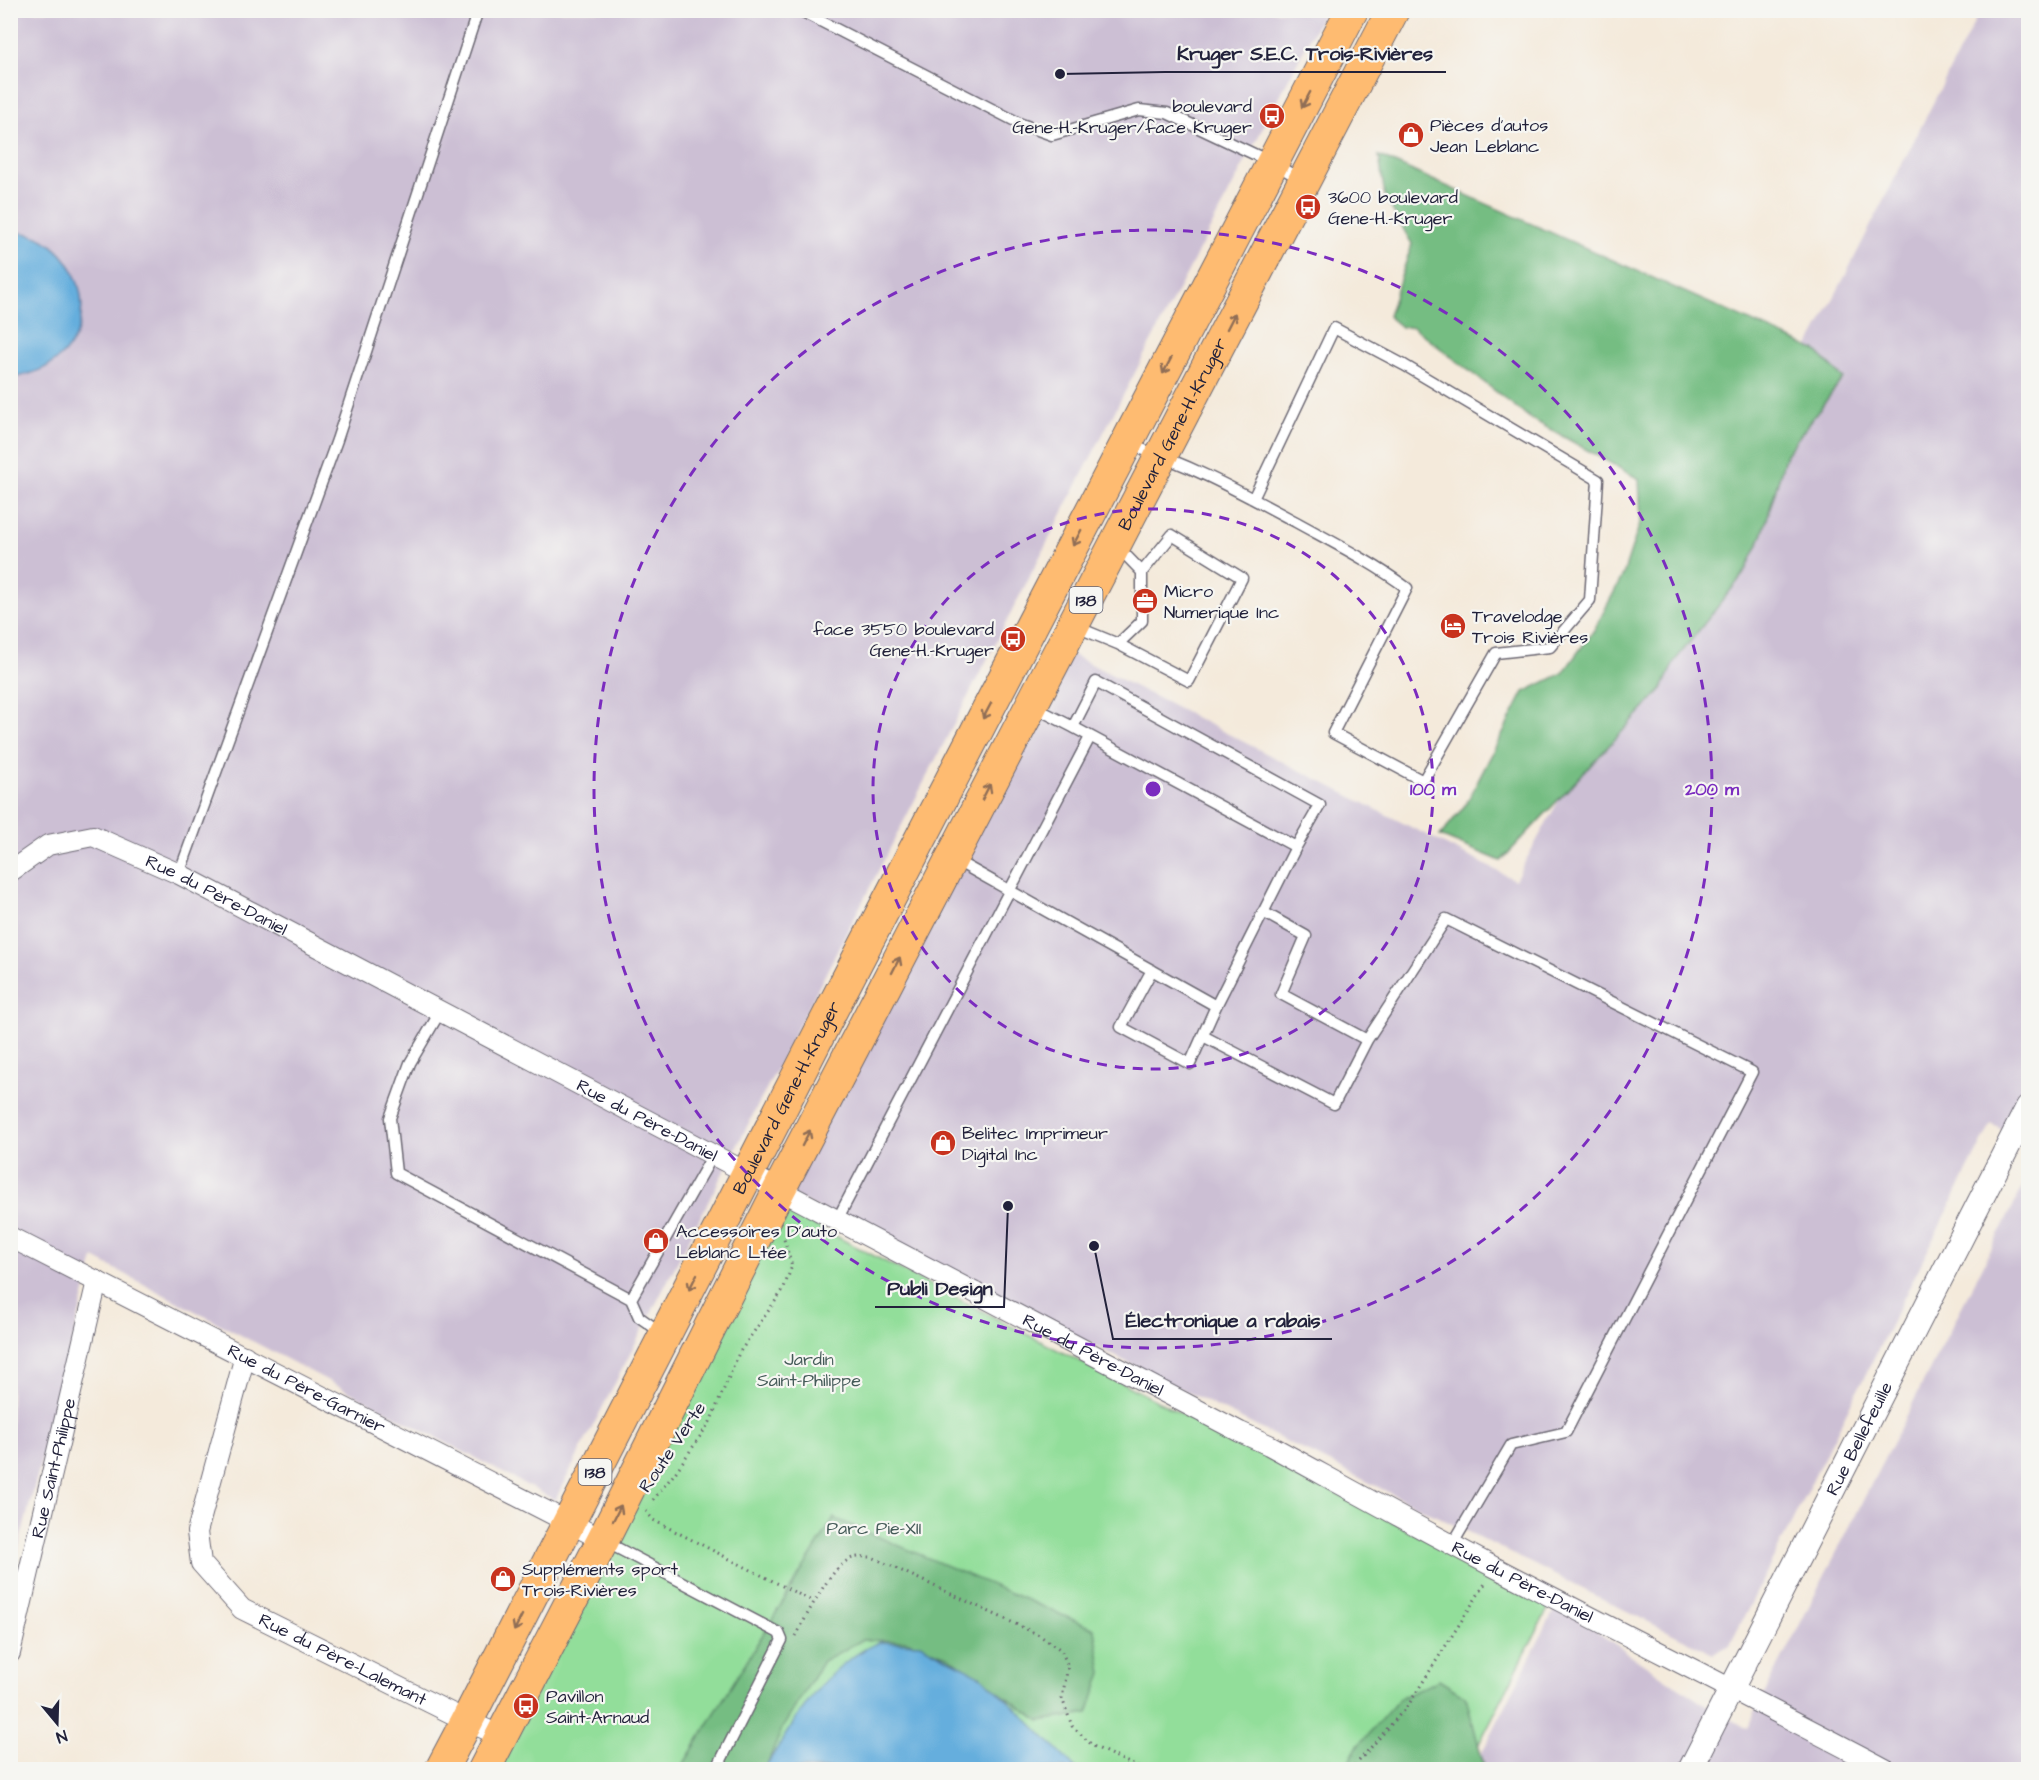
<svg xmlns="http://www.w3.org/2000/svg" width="2039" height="1780" viewBox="0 0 2039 1780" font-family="'Architects Daughter',sans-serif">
  <rect width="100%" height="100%" fill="#f6f6f2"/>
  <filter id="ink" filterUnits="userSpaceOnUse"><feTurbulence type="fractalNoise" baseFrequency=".0167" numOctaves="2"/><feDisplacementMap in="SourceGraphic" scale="12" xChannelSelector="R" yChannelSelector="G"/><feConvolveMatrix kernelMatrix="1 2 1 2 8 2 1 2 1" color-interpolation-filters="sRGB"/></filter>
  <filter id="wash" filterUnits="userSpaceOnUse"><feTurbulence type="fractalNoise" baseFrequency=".008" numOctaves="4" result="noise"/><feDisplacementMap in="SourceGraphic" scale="24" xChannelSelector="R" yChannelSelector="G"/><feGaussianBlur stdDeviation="1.35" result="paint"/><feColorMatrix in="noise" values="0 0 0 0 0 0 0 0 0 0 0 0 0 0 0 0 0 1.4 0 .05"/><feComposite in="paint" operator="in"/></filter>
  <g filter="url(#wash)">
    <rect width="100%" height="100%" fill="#f4eadb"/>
    <path fill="#ccbfd4" d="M11,11H1324L1105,430L555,1500L94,1258L11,1576Z
      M1980,11H2028V1143L1991,1124L1730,1645L1713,1654L780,1189L1065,651L1515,880L1816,333Z
      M2028,1177V1769L1473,1770L1557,1605L1699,1701L1747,1728Z"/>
    <path fill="#92de9a" stroke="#5a806a" stroke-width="1.5" d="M769,1202L1551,1603L1466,1769L486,1770Z"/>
    <path fill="#75bd82" stroke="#4c705e" stroke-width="1.5" d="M1379,156L1815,350L1843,378L1786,454L1762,536L1745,572L1674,662L1662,689L1501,861L1440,836L1466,804L1524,692L1563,673L1594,630L1623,575L1641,520L1639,479L1530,418L1413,327H1401L1388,316L1412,244L1385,197Z
      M834,1518L1095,1629L1102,1673L1088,1713L1040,1721L947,1656L906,1641L862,1640L823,1661L783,1727L765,1769L680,1770Z
      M1439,1680L1466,1697L1484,1766L1483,1769H1345L1357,1747L1400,1698Z"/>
    <path fill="#65aedd" stroke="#44688c" stroke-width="1.5" d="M11,232C76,231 108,321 55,361C43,371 28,375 12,378H10Z
      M880,1642L920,1644L982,1677L1016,1708L1076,1769H764C795,1721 823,1665 880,1642Z"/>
  </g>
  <g filter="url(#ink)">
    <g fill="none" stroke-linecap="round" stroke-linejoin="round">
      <g stroke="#6c6873" stroke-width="13">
        <path id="service" d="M799,10L1021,124L1052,135L1139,110L1167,113L1273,163L1302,180
          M1129,445C1188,463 1242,493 1296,522C1334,543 1372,562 1407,588L1333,733L1423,781L1496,653L1550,647L1590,600L1598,480L1404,365L1334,328L1253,499
          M1074,626L1118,644L1142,621V572L1117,546
          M1118,644L1189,681L1242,578L1172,535L1142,572
          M1073,727L1296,847
          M955,860L1216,1006L1296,847L1320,805L1096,682L1073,727L1034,707
          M179,874L337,440L478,10
          M1263,912L1306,936L1281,994L1367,1040
          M1152,970L1121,1027L1190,1064L1216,1006
          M440,1012L410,1063L390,1118L396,1173L631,1299
          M1203,1036L1334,1104L1367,1040L1446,919L1752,1072L1566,1432L1511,1445L1452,1545
          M837,1220L1090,737
          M662,1333L639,1317L631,1299L713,1155
          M604,1541L779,1633L782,1640L716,1770"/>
      </g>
      <g stroke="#6c6873" stroke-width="22">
        <g id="minor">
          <path id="s1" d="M11,871L48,845L93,836L179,874L1240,1432L1269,1445C1344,1486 1419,1528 1496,1568C1626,1636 1757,1701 1887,1770"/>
          <path id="s2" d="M10,1237L603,1540"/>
          <path id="s3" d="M245,1356L197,1532L201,1563L242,1609L467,1721L501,1736"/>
          <path id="s4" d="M10,1653L97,1281"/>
        </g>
      </g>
      <g stroke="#6c6873" stroke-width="26">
        <g id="tertiary">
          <path id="s5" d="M1690,1770L2028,1107"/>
        </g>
      </g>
      <g stroke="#6c6873" stroke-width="34">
        <g id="primary">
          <path id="s6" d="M441,1770L467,1721L833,1007L1352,10"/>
          <path id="s7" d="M484,1770L603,1540L779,1190L1393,10"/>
        </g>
      </g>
      <path stroke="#6c6873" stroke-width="3" stroke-dasharray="1.5 4.5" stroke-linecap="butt" d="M653,1500L675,1473L710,1422L739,1353L783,1290L792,1266L783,1236
        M646,1511L653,1520L814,1602
        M796,1636C806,1617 832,1563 853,1558C859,1556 866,1557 872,1557L1039,1635L1061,1650L1068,1666L1062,1698L1072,1726L1093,1746L1144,1770
        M1351,1770L1409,1704L1486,1582"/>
      <use href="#service" stroke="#fff" stroke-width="10"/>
      <use href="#minor" stroke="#fff" stroke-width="20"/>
      <use href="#tertiary" stroke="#fff" stroke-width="24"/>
      <use href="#primary" stroke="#febb71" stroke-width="32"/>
    </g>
    <defs><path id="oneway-shaft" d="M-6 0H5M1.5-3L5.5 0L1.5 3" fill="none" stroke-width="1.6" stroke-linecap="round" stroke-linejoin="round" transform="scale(1.5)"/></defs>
    <g stroke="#906e56">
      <use href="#oneway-shaft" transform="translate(1306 100) rotate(118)"/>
      <use href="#oneway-shaft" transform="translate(1231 321) rotate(-63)"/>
      <use href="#oneway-shaft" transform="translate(1167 366) rotate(118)"/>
      <use href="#oneway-shaft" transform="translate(1077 538) rotate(118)"/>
      <use href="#oneway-shaft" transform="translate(987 711) rotate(118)"/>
      <use href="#oneway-shaft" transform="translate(986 792) rotate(-63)"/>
      <use href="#oneway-shaft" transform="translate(896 965) rotate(-63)"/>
      <use href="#oneway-shaft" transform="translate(806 1138) rotate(-63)"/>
      <use href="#oneway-shaft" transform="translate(693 1282) rotate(117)"/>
      <use href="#oneway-shaft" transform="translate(617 1513) rotate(-63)"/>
      <use href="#oneway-shaft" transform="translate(518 1623) rotate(117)"/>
    </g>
  </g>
  <g fill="none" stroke="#7b2cbf" stroke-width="3" stroke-dasharray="10 8">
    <circle cx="1153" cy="789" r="280"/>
    <circle cx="1153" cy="789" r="559"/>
  </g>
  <defs>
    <g id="bus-disc" transform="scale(1.35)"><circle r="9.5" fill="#c8321e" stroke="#f6f6f2"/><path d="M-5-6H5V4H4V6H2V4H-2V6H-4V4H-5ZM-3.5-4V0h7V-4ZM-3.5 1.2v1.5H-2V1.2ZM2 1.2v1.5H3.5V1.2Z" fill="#fff"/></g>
    <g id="shop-disc" transform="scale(1.35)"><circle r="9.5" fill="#c8321e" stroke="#f6f6f2"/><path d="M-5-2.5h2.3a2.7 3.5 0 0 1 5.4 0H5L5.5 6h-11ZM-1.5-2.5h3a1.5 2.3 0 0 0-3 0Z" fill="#fff"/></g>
    <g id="office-disc" transform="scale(1.35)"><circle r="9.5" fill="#c8321e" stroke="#f6f6f2"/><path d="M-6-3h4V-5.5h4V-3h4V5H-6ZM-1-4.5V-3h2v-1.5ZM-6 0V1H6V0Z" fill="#fff"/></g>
    <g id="hotel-disc" transform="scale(1.35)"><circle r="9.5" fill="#c8321e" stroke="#f6f6f2"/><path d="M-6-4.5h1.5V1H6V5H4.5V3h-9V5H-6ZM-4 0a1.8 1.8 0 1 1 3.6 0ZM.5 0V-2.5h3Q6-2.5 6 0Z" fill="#fff"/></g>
  </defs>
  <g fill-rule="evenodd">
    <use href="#bus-disc" x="1272" y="116"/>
    <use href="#shop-disc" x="1411" y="135"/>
    <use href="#bus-disc" x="1308" y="207"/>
    <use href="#office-disc" x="1145" y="601"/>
    <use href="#hotel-disc" x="1453" y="626"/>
    <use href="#bus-disc" x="1013" y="639"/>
    <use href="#shop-disc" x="943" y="1143"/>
    <use href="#shop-disc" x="656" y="1241"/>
    <use href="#shop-disc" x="503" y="1579"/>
    <use href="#bus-disc" x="526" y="1706"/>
  </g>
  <g text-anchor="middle" stroke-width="4.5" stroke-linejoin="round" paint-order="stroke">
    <g fill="#f6f6f2" stroke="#626272" stroke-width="1.5">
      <rect x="1069.5" y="587" width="33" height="26" rx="4.5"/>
      <rect x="578.5" y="1459" width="33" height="26" rx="4.5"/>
    </g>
    <g font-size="16" font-weight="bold" fill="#22223b">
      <text x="1086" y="606">138</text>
      <text x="595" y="1478">138</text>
    </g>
    <g font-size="18" fill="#22223b" stroke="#f6f6f2" text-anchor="start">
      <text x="1252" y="112" text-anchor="end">boulevard<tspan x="1252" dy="21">Gene-H.-Kruger/face Kruger</tspan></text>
      <text x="1430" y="131">Pièces d'autos<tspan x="1430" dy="21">Jean Leblanc</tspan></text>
      <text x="1328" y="203">3600 boulevard<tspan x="1328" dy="21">Gene-H.-Kruger</tspan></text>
      <text x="1164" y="597">Micro<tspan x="1164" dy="21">Numerique Inc</tspan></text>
      <text x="1472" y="622">Travelodge<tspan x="1472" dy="21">Trois Rivières</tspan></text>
      <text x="994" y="635" text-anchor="end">face 3550 boulevard<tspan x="994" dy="21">Gene-H.-Kruger</tspan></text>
      <text x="962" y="1139">Belitec Imprimeur<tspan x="962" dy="21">Digital Inc</tspan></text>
      <text x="676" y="1237">Accessoires D'auto<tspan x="676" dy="21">Leblanc Ltée</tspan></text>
      <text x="522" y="1575">Suppléments sport<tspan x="522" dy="21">Trois-Rivières</tspan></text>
      <text x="546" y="1702">Pavillon<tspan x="546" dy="21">Saint-Arnaud</tspan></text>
    </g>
    <g font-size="18" fill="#22223b" stroke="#f6f6f2">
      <text dy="6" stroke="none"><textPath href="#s7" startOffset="1503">Boulevard Gene-H.-Kruger</textPath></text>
      <text dy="6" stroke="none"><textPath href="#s1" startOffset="228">Rue du Père-Daniel</textPath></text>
      <text dy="6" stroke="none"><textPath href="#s6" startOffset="756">Boulevard Gene-H.-Kruger</textPath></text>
      <text dy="6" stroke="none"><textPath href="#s1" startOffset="714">Rue du Père-Daniel</textPath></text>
      <text dy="6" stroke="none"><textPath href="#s1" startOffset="1218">Rue du Père-Daniel</textPath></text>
      <text dy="6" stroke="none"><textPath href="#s2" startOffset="333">Rue du Père-Garnier</textPath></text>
      <text dy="6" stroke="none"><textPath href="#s5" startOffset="372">Rue Bellefeuille</textPath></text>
      <text transform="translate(672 1447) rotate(-56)" y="6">Route Verte</text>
      <text dy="6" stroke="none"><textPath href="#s4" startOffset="190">Rue Saint-Philippe</textPath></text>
      <text dy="6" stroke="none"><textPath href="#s1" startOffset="1704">Rue du Père-Daniel</textPath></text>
      <text dy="6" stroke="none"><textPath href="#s3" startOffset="388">Rue du Père-Lalemant</textPath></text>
    </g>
    <g font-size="18" fill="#445a58" stroke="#f6f6f2">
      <text x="809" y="1365">Jardin<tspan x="809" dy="21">Saint-Philippe</tspan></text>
      <text x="874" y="1534">Parc Pie-XII</text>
    </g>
  </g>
  <circle cx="1153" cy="789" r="9" fill="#7b2cbf" stroke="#f6f6f2" stroke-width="3"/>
  <g font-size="18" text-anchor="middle" font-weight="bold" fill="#7b2cbf" stroke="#f6f6f2" stroke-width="4.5" stroke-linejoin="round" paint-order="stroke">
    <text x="1433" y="795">100 m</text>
    <text x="1712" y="795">200 m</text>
  </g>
  <path fill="none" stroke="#22223b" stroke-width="2" d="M1060 74L1165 72H1446M1008 1206L1004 1307H875M1094 1246L1113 1339H1332"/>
  <g fill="#22223b" stroke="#f6f6f2" stroke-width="2">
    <circle cx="1060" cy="74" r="6"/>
    <circle cx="1008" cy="1206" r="6"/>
    <circle cx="1094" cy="1246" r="6"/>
  </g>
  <g font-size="20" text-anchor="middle" font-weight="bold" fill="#22223b" stroke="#f6f6f2" stroke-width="4.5" stroke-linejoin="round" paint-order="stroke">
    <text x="1305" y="60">Kruger S.E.C. Trois-Rivières</text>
    <text x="940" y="1295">Publi Design</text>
    <text x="1223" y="1327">Électronique a rabais</text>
  </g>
  <rect width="2039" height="1780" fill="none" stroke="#f6f6f2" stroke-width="36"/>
  <g transform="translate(57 1723) rotate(161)" stroke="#f6f6f2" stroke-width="4.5" paint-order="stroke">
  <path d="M0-4.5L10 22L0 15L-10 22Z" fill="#22223b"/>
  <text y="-9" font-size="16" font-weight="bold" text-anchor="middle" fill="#22223b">N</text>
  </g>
</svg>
